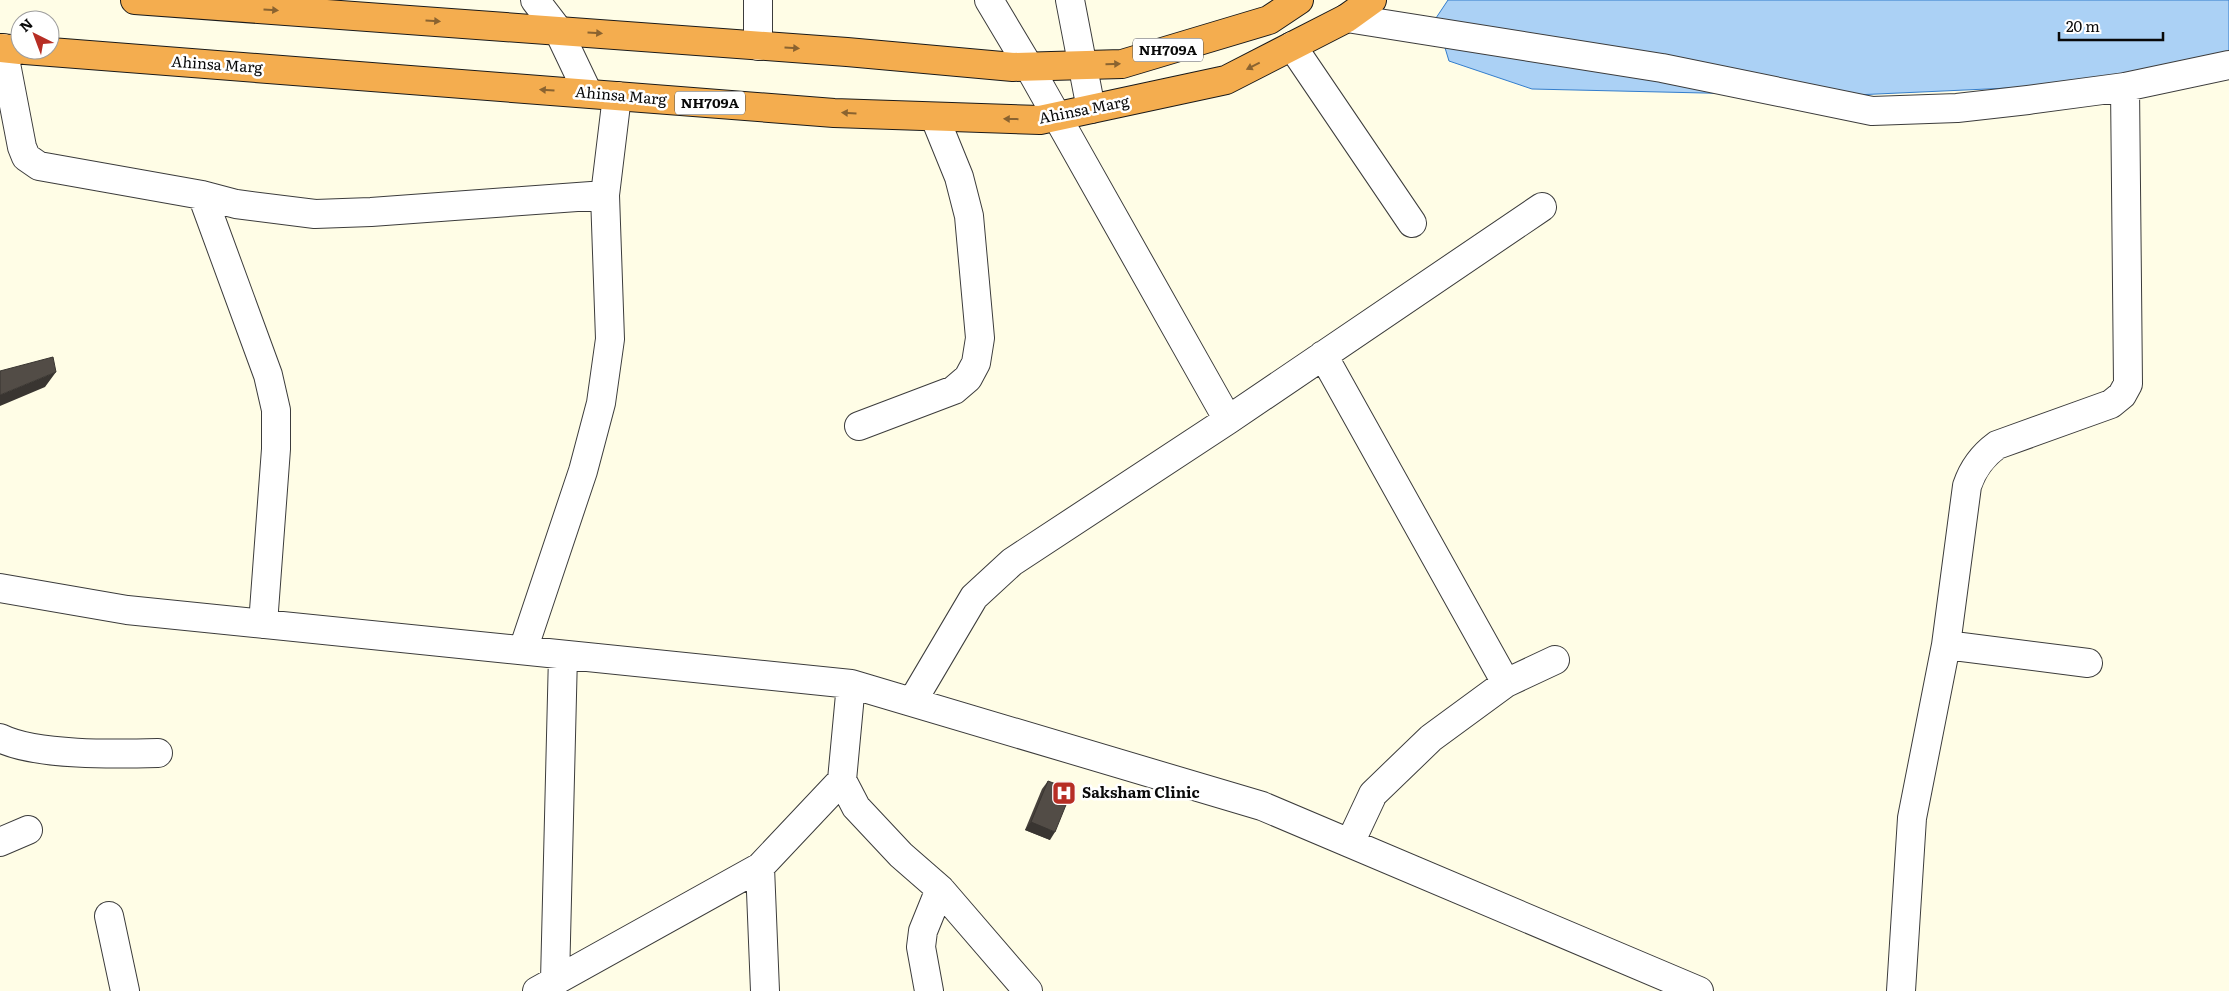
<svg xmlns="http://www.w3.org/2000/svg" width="2229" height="991" viewBox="0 0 2229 991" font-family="Literata,serif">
  <rect width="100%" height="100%" fill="#fffde6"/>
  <path fill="#abd1f5" stroke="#337dcc" d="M1448,0H2229V78L1833,96L1532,89L1449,61L1436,18Z"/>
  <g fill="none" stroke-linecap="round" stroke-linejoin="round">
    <g stroke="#3c3c3c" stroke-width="30">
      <path id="minor" d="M535,0L558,30L588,93
        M758,0V46
        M989,0L1029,67L1228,420
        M1070,0L1091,109
        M1347,18L1662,68L1872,111L1957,108L2028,100L2125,87L2229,65
        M1292,46L1412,223
        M3,48L22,147L26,157L39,166L202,195L236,204L315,214L371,212L605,195
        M202,195L268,375L276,410V449L263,624
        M1323,355L1506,683
        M859,426L954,390L968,378L976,363L980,338L969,216L959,177L935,118
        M0,588L127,610L851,684L1262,806L1699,991
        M1946,645L2088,663
        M523,650L583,471L601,403L610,339L605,195L617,96
        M851,684L842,780L856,807L901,855L940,889L1028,991
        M912,702L974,597L1012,562L1228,420L1542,207
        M0,738C36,756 117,754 158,753
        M0,842L28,830
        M1350,843L1373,794L1431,738L1506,683L1555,660
        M760,867L765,991
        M109,916L125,991
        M555,980L563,655
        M537,991L760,867L842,780
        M929,991L921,947L923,931L940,889
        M1901,991L1912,818L1946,645L1967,486C1973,468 1982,456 1997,445L2111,404L2122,395L2128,384L2125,87"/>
    </g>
    <g stroke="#1a1a1a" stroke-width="30">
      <path id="highway" d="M135,0L847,52L1013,67L1122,64L1269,20L1299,0
        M0,48L20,50
        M25,50L834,113L1040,120L1226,80L1347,18L1372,0"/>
    </g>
    <use href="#minor" stroke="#fff" stroke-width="28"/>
    <use href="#highway" stroke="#f4ad4f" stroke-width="28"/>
  </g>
  <path fill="#47413c" d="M1048,781L1050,840L1025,830L1042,789Z"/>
  <path fill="#393531" d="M56,372L45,387L0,406V395Z
    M1031,822L1055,832L1050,840L1025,830Z"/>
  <path fill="#524c46" stroke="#393531" d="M53,357L56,372L0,395V371Z
    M1048,781L1072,790L1055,832L1031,822Z"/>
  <defs><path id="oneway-solid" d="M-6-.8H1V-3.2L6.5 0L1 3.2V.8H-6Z" transform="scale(1.25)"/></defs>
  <g fill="#8a6330">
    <use href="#oneway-solid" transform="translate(271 10) rotate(4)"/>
    <use href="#oneway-solid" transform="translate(433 21) rotate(4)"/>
    <use href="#oneway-solid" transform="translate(595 33) rotate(4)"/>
    <use href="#oneway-solid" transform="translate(792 48) rotate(4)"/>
    <use href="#oneway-solid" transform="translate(1113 64) rotate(-2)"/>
    <use href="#oneway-solid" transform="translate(1253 66) rotate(153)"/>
    <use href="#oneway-solid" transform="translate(547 90) rotate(-176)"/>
    <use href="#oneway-solid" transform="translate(849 113) rotate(-177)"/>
    <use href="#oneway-solid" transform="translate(1011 119) rotate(-179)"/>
  </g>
  <defs>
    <g id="hospital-square" transform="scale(1.25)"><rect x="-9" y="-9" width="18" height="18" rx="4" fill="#b72e24" stroke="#fff"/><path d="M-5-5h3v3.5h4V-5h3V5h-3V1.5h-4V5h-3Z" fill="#fff"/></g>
  </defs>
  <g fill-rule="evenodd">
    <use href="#hospital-square" x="1064" y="793"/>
  </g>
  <g text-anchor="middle" stroke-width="5" stroke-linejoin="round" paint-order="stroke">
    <g fill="#fff" stroke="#535353" stroke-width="1">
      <rect x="1133" y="38.5" width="70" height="23" rx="4"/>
      <rect x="675" y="91.5" width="70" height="23" rx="4"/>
    </g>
    <g font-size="14" font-weight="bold" fill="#090909">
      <text x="1168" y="55">NH709A</text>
      <text x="710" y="108">NH709A</text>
    </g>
    <g font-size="15" fill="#090909" stroke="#fff">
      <text transform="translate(217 65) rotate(4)" y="5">Ahinsa Marg</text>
      <text transform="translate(621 96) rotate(5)" y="5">Ahinsa Marg</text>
      <text transform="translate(1084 110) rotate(-11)" y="5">Ahinsa Marg</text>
    </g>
    <g font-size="15" font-weight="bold" fill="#090909" stroke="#fff" text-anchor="start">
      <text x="1082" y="798">Saksham Clinic</text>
    </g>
  </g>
  <g transform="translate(35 35) rotate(318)"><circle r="24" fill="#ffffff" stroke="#9d9d9d"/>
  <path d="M0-4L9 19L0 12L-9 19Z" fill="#b72e24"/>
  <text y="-8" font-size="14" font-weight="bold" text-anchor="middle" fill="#090909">N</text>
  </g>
  <path d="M2059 32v8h104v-8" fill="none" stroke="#090909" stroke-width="2.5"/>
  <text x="2066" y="32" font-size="15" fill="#090909" stroke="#ffffff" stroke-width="4" paint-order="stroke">20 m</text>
</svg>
